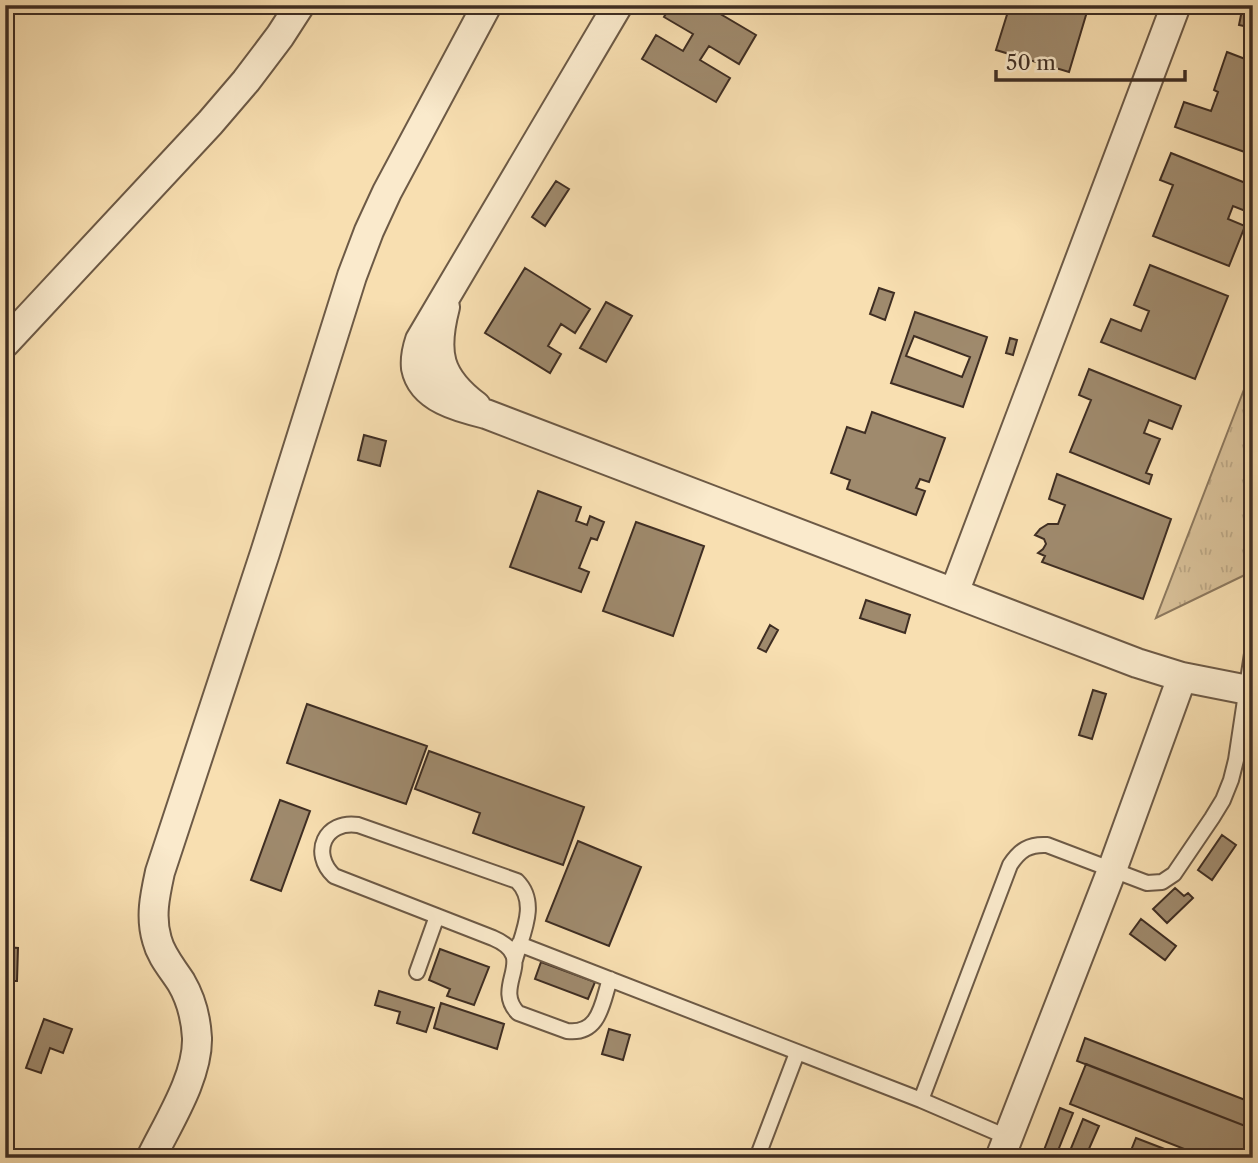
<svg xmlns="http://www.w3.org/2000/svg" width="1258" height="1163" viewBox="0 0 1258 1163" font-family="'Libre Caslon Text',serif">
  <defs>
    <pattern id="grass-tufts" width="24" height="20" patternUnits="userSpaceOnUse" patternTransform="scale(1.75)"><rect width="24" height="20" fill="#d9c199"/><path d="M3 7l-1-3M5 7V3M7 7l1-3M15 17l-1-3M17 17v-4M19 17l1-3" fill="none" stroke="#bba684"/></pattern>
  </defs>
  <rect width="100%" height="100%" fill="#f8dfb1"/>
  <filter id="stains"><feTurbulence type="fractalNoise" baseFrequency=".00286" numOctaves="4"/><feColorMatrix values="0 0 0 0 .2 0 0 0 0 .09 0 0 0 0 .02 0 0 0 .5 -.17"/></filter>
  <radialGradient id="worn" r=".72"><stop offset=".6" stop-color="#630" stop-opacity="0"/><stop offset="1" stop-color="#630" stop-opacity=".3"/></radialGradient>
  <path fill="url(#grass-tufts)" stroke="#8c785e" stroke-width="2" d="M1253,366V571L1156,618Z"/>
  <path fill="#9f8a6d" stroke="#3f2e23" stroke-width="2" fill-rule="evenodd" d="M671,5H705L756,35L739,64L709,46L700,60L730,78L716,102L642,59L656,35L683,51L693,34L664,17Z
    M1010,5H1089L1069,72L996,50Z
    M1243,5H1253V28L1239,25Z
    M1227,52L1253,62V155L1175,127L1184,102L1211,111L1218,92L1214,90Z
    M1171,153L1253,186V214L1233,206L1228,219L1245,226L1229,266L1153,236L1173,185L1160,180Z
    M556,181L569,189L545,226L532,217Z
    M1150,265L1228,296L1195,379L1101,342L1111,319L1141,331L1149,311L1134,305Z
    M525,268L590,309L575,333L561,324L548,346L561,354L550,373L485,333Z
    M879,288L894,293L885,320L870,314Z
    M606,302L632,316L606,362L580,348Z
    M915,312L987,337L963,407L891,383ZM914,336L970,357L962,377L906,356Z
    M1010,338L1017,340L1013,355L1006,353Z
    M1089,369L1181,406L1172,429L1149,420L1144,433L1160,439L1146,473L1152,475L1149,484L1070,452L1091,400L1079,395Z
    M872,412L945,438L929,482L920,479L916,488L925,491L916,515L847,489L850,480L831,473L847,427L865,433Z
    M364,435L386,441L380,466L358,460Z
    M1057,474L1171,519L1143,599L1042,562L1045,556L1038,553L1043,549L1046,544L1044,539L1035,535L1040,529L1048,524H1058L1065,505L1049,499Z
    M538,491L581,507L576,521L587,525L590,516L604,522L597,540L591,538L579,568L589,572L581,592L510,567Z
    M636,522L704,546L673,636L603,611Z
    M866,600L910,615L905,633L860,618Z
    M770,625L778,630L766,652L758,648Z
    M1093,690L1106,694L1092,739L1079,735Z
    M307,704L427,746L406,804L287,763Z
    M429,751L584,807L563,865L473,833L480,813L415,789Z
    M280,800L310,811L281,891L251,880Z
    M1222,835L1236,845L1212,880L1198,870Z
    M578,841L641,867L609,946L546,921Z
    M1175,888L1184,896L1188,893L1193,898L1167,923L1153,909Z
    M1141,919L1176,946L1165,960L1130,934Z
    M5,947L18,948L17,981H5Z
    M440,949L489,967L474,1005L447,996L450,989L429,980Z
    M541,962L595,982L588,999L535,979Z
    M379,991L434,1008L426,1032L397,1023L400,1012L375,1005Z
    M441,1003L504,1024L497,1049L434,1028Z
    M44,1019L72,1029L63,1053L50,1048L41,1073L26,1068Z
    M609,1029L630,1035L623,1060L602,1054Z
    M1085,1038L1253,1103V1129L1077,1061Z
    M1086,1064L1253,1129V1158H1207L1070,1104Z
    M1060,1108L1073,1113L1055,1158H1041Z
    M1083,1119L1099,1126L1085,1158H1067Z
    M1136,1138L1188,1158H1128Z"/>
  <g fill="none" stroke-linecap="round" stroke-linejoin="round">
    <g stroke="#6d5a46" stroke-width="18">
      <path id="service" d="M519,944L921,1100L1007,1137
        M515,960C522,934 539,903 517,881L358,825C325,820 310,853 334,876L493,938C540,958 491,985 518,1013L567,1031C600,1035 602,1003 610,979
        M417,972L437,916
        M921,1100L1010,865C1020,850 1029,844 1047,845L1147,883L1162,882L1174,874L1212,818L1223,800L1231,780L1236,760L1253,647
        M757,1158L797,1053"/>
    </g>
    <g stroke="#6d5a46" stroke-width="32">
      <path id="minor" d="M618,5L420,340C417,349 415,359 416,368C422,399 461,408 486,414L1137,663L1182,677L1253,691
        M445,307C433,353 438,377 476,406
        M5,343L210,123L246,81L280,36L300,5
        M954,593L1176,5
        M151,1158C168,1123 198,1077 197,1038C196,1019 191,999 181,982C172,968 161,956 157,940C150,917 155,895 160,872L265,553L352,276L369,231L387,192L487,5
        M1000,1158L1112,870L1182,677"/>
    </g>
    <use href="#service" stroke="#faeacc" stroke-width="14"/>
    <use href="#minor" stroke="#faeacc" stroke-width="28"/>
  </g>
  <rect width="1258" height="1163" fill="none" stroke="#f8dfb1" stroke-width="28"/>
  <rect x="7" y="7" width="1244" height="1149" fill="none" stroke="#3f2e23" stroke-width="3.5"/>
  <rect x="14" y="14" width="1230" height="1135" fill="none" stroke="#3f2e23" stroke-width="2"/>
  <path d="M996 70v10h189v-10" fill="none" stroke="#3f2e23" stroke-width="3.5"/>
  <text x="1006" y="70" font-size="21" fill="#3f2e23" stroke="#faeacc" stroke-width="5" paint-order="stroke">50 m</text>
  <rect width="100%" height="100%" filter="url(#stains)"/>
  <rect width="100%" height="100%" fill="url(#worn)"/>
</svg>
